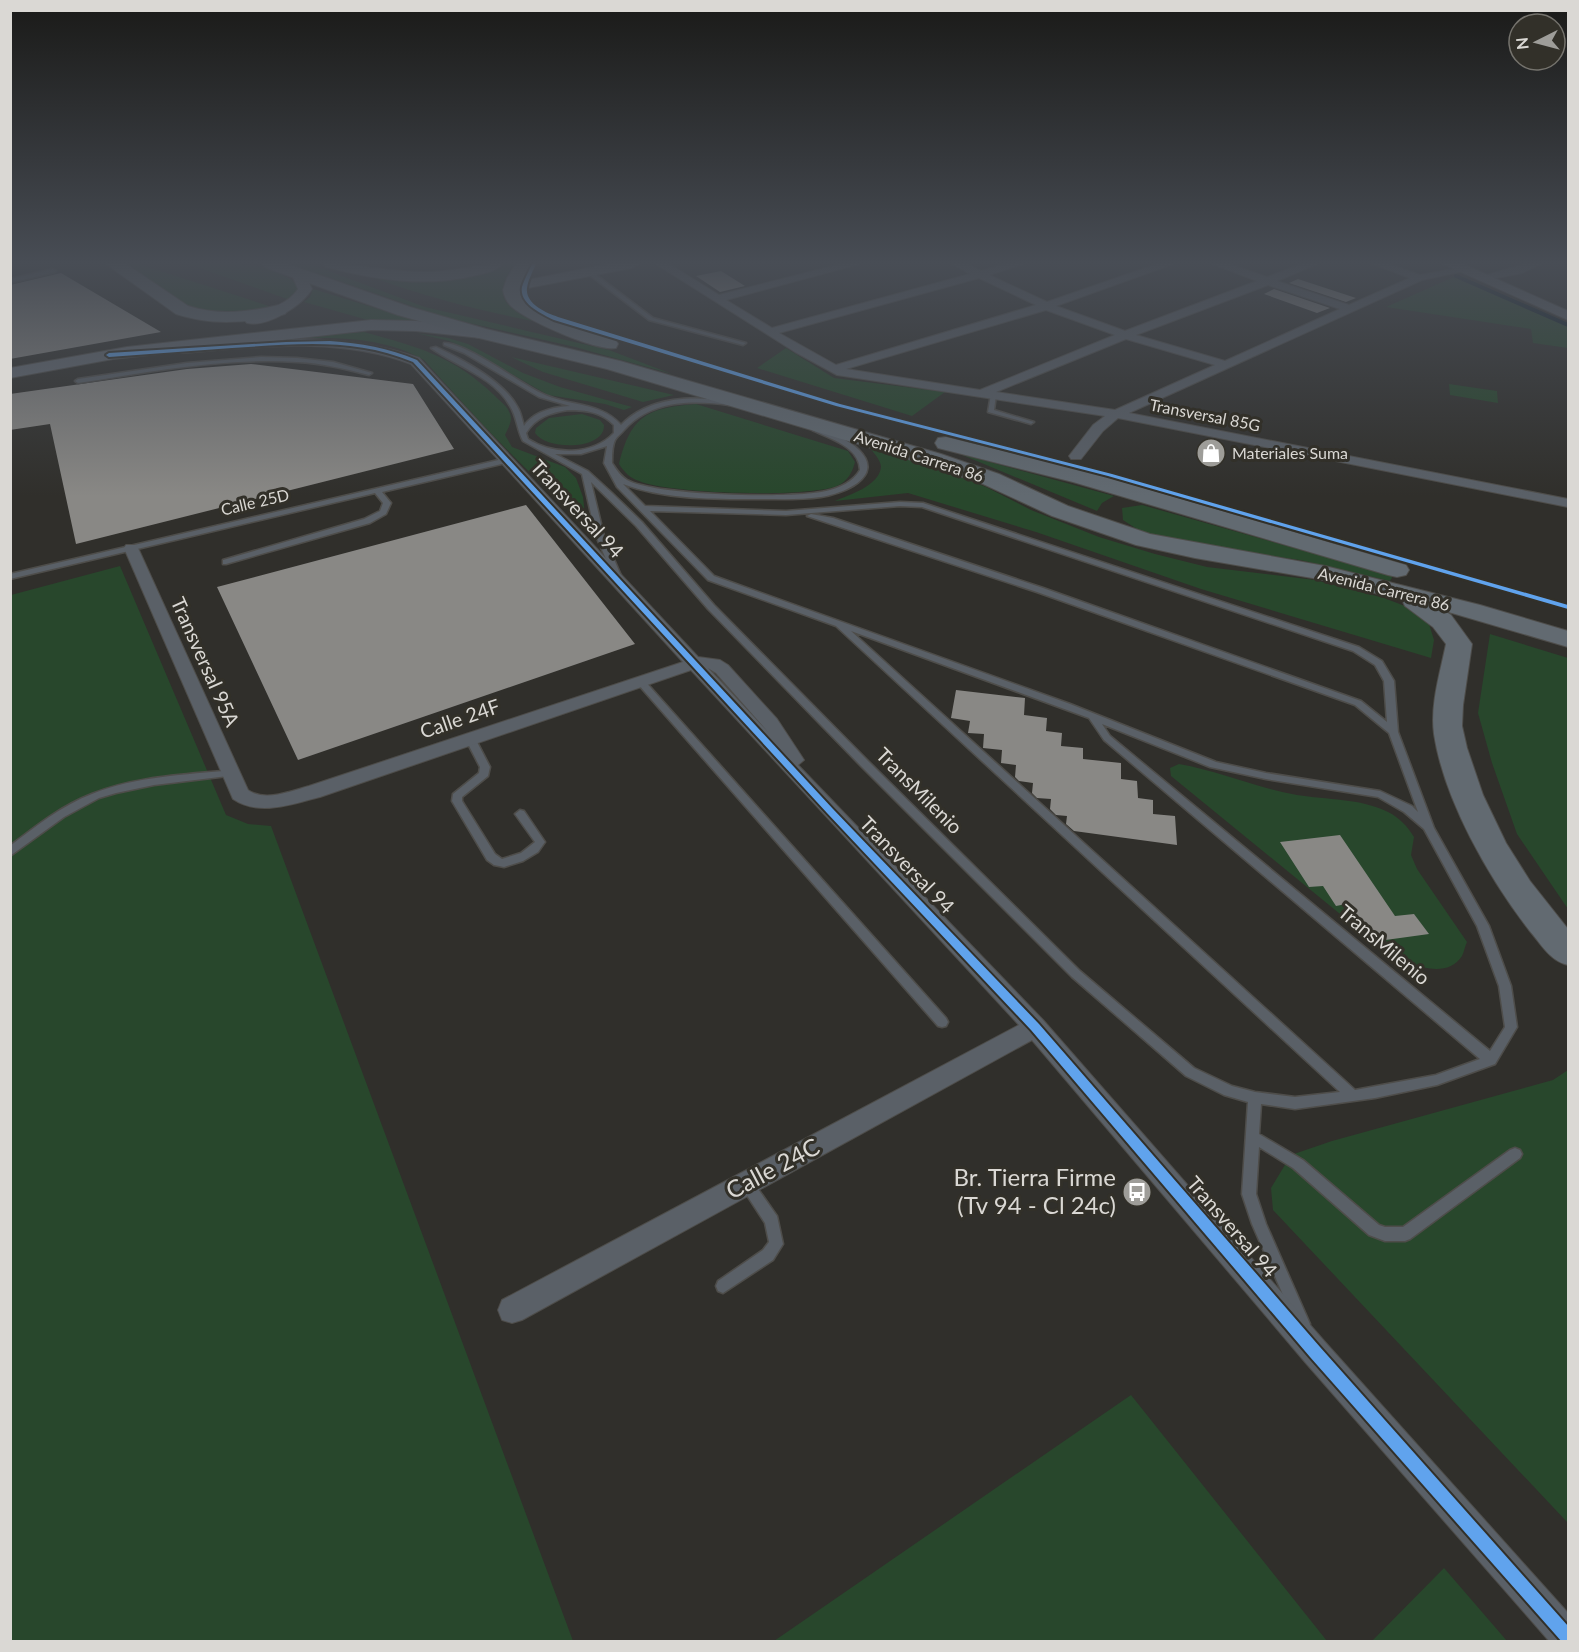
<svg xmlns="http://www.w3.org/2000/svg" width="1579" height="1652" viewBox="0 0 1579 1652" font-family="Lato,sans-serif">
  <rect width="100%" height="100%" fill="#302f2b"/>
  <path fill="#28472c" d="M121,264H139L272,307L229,315L186,308Z
    M188,264C224,264 269,259 299,286V291L290,300Z
    M291,264L315,266L425,307L609,350L672,374L575,347L443,317Z
    M504,264H513C495,297 501,303 532,321C478,310 426,297 374,278C415,282 466,282 504,264Z
    M1456,276L1568,325V348L1533,343L1531,329L1386,307Z
    M313,289L421,322L371,321L304,302L310,297Z
    M364,332C418,347 454,356 495,396C502,403 510,408 511,418C511,424 507,430 505,435L512,447L565,467L576,478L583,497L586,523C527,474 475,417 424,360C369,328 297,340 236,341Z
    M416,333L448,338L468,344L523,373L560,387L632,407L624,410L605,404L548,395L470,350L449,341Z
    M786,348L834,378L945,392L912,416L757,368Z
    M511,357L674,395L643,402L543,372Z
    M1449,384L1497,391L1498,403L1450,395Z
    M696,404L848,451L855,462C852,473 848,481 837,486C806,498 670,494 639,481C630,478 624,472 619,464C631,415 648,408 696,404Z
    M582,414L600,420L604,425C605,450 547,451 535,433L536,428L549,418Z
    M869,447L937,468L986,487L1031,510L1099,537L1155,554L1207,567L1315,580L1384,598L1410,608L1429,624L1434,640L1431,658L1201,589L1036,532L908,493L835,501C849,495 879,486 881,467C881,460 873,452 869,447Z
    M960,454L1114,496L1102,503L1097,511Z
    M1142,505L1393,576L1390,581L1300,560L1217,548L1143,533L1123,520L1122,508Z
    M120,566L226,815L248,824L271,826L573,1641L11,1642V595Z
    M1490,634L1568,658V909L1517,834L1492,763L1478,713Z
    M1179,764C1219,771 1257,788 1297,795C1327,800 1360,798 1388,812C1400,818 1407,826 1414,837L1411,855L1417,869L1467,942C1465,946 1464,952 1462,956C1446,981 1409,964 1389,954L1171,776L1170,768Z
    M1568,1070V1523L1273,1210L1271,1188L1291,1155L1332,1141L1553,1080Z
    M1131,1395L1327,1641H774Z
    M1444,1568L1507,1641H1372Z"/>
  <g fill="none" stroke-linecap="round" stroke-linejoin="round">
    <path stroke="#081b27" stroke-width="4" d="M1456,276L1568,325"/>
  </g>
  <path fill="#898885" d="M721,271L745,286L720,292L696,276Z
    M61,273L161,332L10,359V285Z
    M1298,279L1356,298L1346,302L1289,283Z
    M1274,289L1330,308L1317,313L1264,294Z
    M251,364L413,384L454,449L76,544L50,424L10,430V394L187,369Z
    M526,505L635,644L298,760L217,587Z
    M956,690L1025,698L1024,715L1047,718L1046,731L1062,733L1061,746L1083,748V759L1121,763V779L1137,781L1138,798L1153,800V814L1175,816L1177,845L1074,831L1066,824L1067,816L1056,815L1050,809L1051,799L1037,798L1032,793L1033,783L1019,781L1015,777L1016,765L1001,763L1002,750L983,748L984,734L968,733L970,721L951,718Z
    M1340,835L1395,916L1414,914L1429,934L1371,942L1346,904L1336,906L1323,886L1309,887L1280,842Z"/>
  <g fill="none" stroke-linecap="round" stroke-linejoin="round">
    <g stroke="#4e4d4a" stroke-width="3">
      <path id="lane" d="M53,269L56,271L55,272L10,283V279Z
        M587,271H591L653,318L746,343L743,345L649,320L587,273Z
        M444,343C467,343 518,382 541,393C568,407 600,401 621,425C649,396 695,395 731,402L732,403L729,405C692,400 651,400 624,430C622,433 617,436 615,440C612,446 612,456 612,463C616,469 620,476 627,480C656,496 792,499 826,491C839,488 853,482 860,470C859,446 830,439 812,430V428L814,427C829,432 848,439 859,450C886,477 842,494 821,497C801,500 780,499 760,499C716,499 666,500 623,484L645,506L786,511L900,502L923,503L1359,647L1382,661L1394,681L1398,732L1434,828L1489,926L1511,986L1517,1027L1495,1064L1437,1085L1375,1098L1295,1109L1261,1104L1259,1134L1303,1160L1379,1225L1385,1227H1403L1510,1150L1515,1148L1520,1150L1522,1154L1520,1158L1410,1239L1405,1241H1385L1369,1235L1293,1168L1259,1147L1256,1194L1266,1224L1310,1324L1308,1329L1303,1331L1298,1329L1252,1224L1242,1194L1248,1102L1224,1095L1186,1076L1072,977L861,766L708,609L636,526L591,482L604,536L622,578L618,580H615L596,536L582,474L523,441C517,430 517,417 510,406C494,377 456,366 431,348L436,347C462,359 505,382 518,408C521,413 522,420 524,426C534,411 554,407 570,406L539,397L464,353L444,345ZM568,410C587,410 601,412 614,425V433C592,456 553,455 528,439L526,433C536,417 550,413 568,410ZM607,446L604,463L617,487L708,580L836,626L1340,1092L1295,1097L1255,1092L1232,1086L1194,1068L1080,971L869,762L714,605L642,522L612,493L588,471L555,454H581ZM900,506L922,507L1353,651L1375,665L1384,681L1387,722L1361,701L1043,588L833,518L811,514L807,516L1037,592L1355,705L1389,733L1418,812L1412,806L1380,791L1266,773L1216,762L1070,704L714,576L650,511L786,515ZM851,631L1089,718L1104,740L1480,1059L1436,1075L1355,1090ZM1102,724L1210,767L1266,779L1378,797L1404,812L1424,829L1477,926L1499,986L1505,1027L1490,1051L1110,736Z
        M261,357L297,358L333,362L372,373L369,375C345,369 322,363 297,362C224,357 150,372 78,383L75,381L78,379L187,363Z
        M991,394L996,395L994,410L1034,422L1031,424L988,412Z
        M507,458L511,460L510,462L382,492L391,503L386,514L370,523L226,564H223V560L364,519L380,511L383,503L375,493L10,579V574Z
        M640,678L643,679L946,1018L948,1022L946,1026L942,1027L938,1026L637,683L635,681Z
        M471,737L476,740L490,767L488,776L462,797V801L495,854L502,859L521,853L535,842L515,814L520,810L524,811L545,842L538,852L523,861L504,867L494,865L487,860L452,801L453,794L479,773L480,767L466,740Z
        M232,770L236,771L237,773L236,775L154,785L116,793L99,798L64,817L10,856V846C36,826 61,806 92,794C136,776 185,775 232,770Z
        M746,1177L751,1179L777,1216L783,1244L773,1260L723,1293L718,1291L716,1286L718,1281L763,1250L769,1242L765,1223L739,1183L741,1179Z"/>
    </g>
    <g stroke="#4e4d4a" stroke-width="2">
      <path id="street" d="M656,264H669L719,295L841,264H859L726,300L772,328L970,274L953,264H967L981,271L1005,264H1023L989,275L1047,302L1157,264H1173L1056,306L1125,331L1257,281L1213,264H1229L1267,277L1302,264H1317L1277,281L1349,305L1410,278L1373,264H1389L1420,275L1464,267V271L1422,280L1129,413L1568,499V507L1118,418L1103,431L1081,459H1071L1069,456L1093,425L1105,416L837,375L795,352ZM979,278L1036,305L836,365L779,333ZM1268,285L1340,309L1225,361L1136,335ZM1046,310L1115,335L980,390L846,369ZM1126,339L1215,365L1115,410L996,392Z
        M1525,264H1540L1522,273L1481,281L1476,278Z
        M301,339C343,340 380,344 419,358L698,657L720,660L728,665L777,719L804,760L798,765L1043,1020L1325,1342L1568,1613V1642H1550L1305,1362L1032,1040L522,1320L512,1323L502,1320L498,1310L502,1300L1019,1025L691,670L320,797C292,804 259,817 233,799L124,548L126,545H136L138,548L248,790C265,802 291,791 309,786L683,662L411,364C338,336 258,347 182,353L176,350L182,347ZM708,668L716,673L769,733Z"/>
    </g>
    <g stroke="#4e4d4a" stroke-width="2">
      <path id="secondary" d="M608,264H639L632,268L512,291L505,287L512,283Z
        M1443,264H1463L1568,311V320Z
        M299,271L304,272L312,289C302,306 267,328 247,323L244,320L247,317C264,310 287,306 298,289L292,275Z
        M371,320L416,321L481,328L489,333L481,338L416,331L371,330L113,359L10,378V368L127,347Z"/>
    </g>
    <g stroke="#4e4d4a" stroke-width="2">
      <path id="primary" d="M106,264H126L188,306C219,316 249,312 279,305L285,306L288,310L285,314C247,323 213,326 176,314Z
        M262,264H287L410,307L486,329L620,361L941,454L999,474L1068,506L1150,534L1325,566L1480,605L1568,631V647L1445,611L1451,615L1472,644L1463,705L1462,726L1467,748L1483,795L1506,843L1530,881L1568,929V965C1550,961 1541,944 1529,930C1489,878 1444,800 1434,734C1430,705 1440,673 1446,644L1433,627L1405,606L1402,600L1324,580L1195,558L1136,545L1052,516L983,484L925,464L607,369L475,337L398,315L264,267Z
        M324,264C360,264 396,273 432,272C456,271 478,264 502,264C497,271 485,273 477,275C427,288 376,280 326,267Z
        M516,264H533C528,272 518,283 521,294C526,311 598,334 616,340L618,344L616,348C598,352 525,320 511,306C507,302 504,296 503,290L507,278Z
        M946,437L1089,472L1406,565L1409,570L1406,575L1397,577L1388,575L1073,482L938,448L935,443L938,438Z"/>
    </g>
    <use href="#lane" fill="#5a6067" fill-rule="evenodd"/>
    <use href="#street" fill="#5a6067" fill-rule="evenodd"/>
    <use href="#secondary" fill="#656b73" fill-rule="evenodd"/>
    <use href="#primary" fill="#626a71" fill-rule="evenodd"/>
    <g stroke="#323029" stroke-width="4">
      <path id="cycleway" d="M532,264H536C533,271 528,280 527,288C525,304 546,313 558,317L840,404L1112,474L1568,605V609L1108,476L836,406L554,320C542,314 519,304 522,287C524,280 529,271 532,264Z
        M330,341C361,343 388,348 417,360L833,809L1039,1024L1320,1347L1568,1626V1642H1562L1310,1357L1031,1030L827,813L413,362C353,337 296,344 232,348C191,351 150,354 109,357L106,355L109,353L286,342Z"/>
    </g>
    <use href="#cycleway" fill="#60a3ed" fill-rule="evenodd"/>
  </g>
  <linearGradient id="sky" x2="0" y2="1"><stop stop-color="#1a1a18"/><stop offset="0.53" stop-color="#484d55"/><stop offset="1" stop-color="#484d55" stop-opacity="0"/></linearGradient>
  <rect width="1579" height="496" fill="url(#sky)"/>
  <defs>
    <g id="shop-disc" transform="scale(1.5)"><circle r="9.5" fill="#9e9d99" stroke="#323029"/><path d="M-5-2.5h2.3a2.7 3.5 0 0 1 5.4 0H5L5.5 6h-11ZM-1.5-2.5h3a1.5 2.3 0 0 0-3 0Z" fill="#fff"/></g>
    <g id="bus-disc" transform="scale(1.5)"><circle r="9.5" fill="#9e9d99" stroke="#323029"/><path d="M-5-6H5V4H4V6H2V4H-2V6H-4V4H-5ZM-3.5-4V0h7V-4ZM-3.5 1.2v1.5H-2V1.2ZM2 1.2v1.5H3.5V1.2Z" fill="#fff"/></g>
  </defs>
  <g fill-rule="evenodd">
    <use href="#shop-disc" x="1211" y="453"/>
    <use href="#bus-disc" x="1137" y="1192"/>
  </g>
  <g text-anchor="middle" stroke-width="6" stroke-linejoin="round" paint-order="stroke">
    <g font-size="16" fill="#dad8d4" stroke="#323029">
      <text transform="translate(1205 415) rotate(11)" y="6">Transversal 85G</text>
      <text transform="translate(919 456) rotate(18)" y="6">Avenida Carrera 86</text>
      <text transform="translate(255 502) rotate(-13)" y="6">Calle 25D</text>
      <text transform="translate(1384 589) rotate(14)" y="6">Avenida Carrera 86</text>
    </g>
    <g font-size="16" fill="#dad8d4" stroke="#323029" text-anchor="start">
      <text x="1232" y="459">Materiales Suma</text>
    </g>
    <g font-size="20" fill="#dad8d4" stroke="#323029">
      <text transform="translate(577 509) rotate(47)" y="7">Transversal 94</text>
      <text transform="translate(205 662) rotate(66)" y="7">Transversal 95A</text>
      <text transform="translate(460 719) rotate(-19)" y="7">Calle 24F</text>
      <text transform="translate(919 791) rotate(45)" y="7">TransMilenio</text>
      <text transform="translate(907 865) rotate(46)" y="7">Transversal 94</text>
      <text transform="translate(1384 945) rotate(40)" y="7">TransMilenio</text>
      <text transform="translate(1232 1227) rotate(49)" y="7">Transversal 94</text>
    </g>
    <g font-size="24" fill="#dad8d4" stroke="#323029">
      <text transform="translate(773 1169) rotate(-28)" y="8">Calle 24C</text>
    </g>
    <g font-size="24" fill="#dad8d4" stroke="#323029" text-anchor="end">
      <text x="1116" y="1186">Br. Tierra Firme<tspan x="1116" dy="28">(Tv 94 - Cl 24c)</tspan></text>
    </g>
  </g>
  <rect width="1579" height="1652" fill="none" stroke="#dad8d4" stroke-width="24"/>
  <g transform="translate(1537 42) rotate(264)"><circle r="28" fill="#323029" stroke="#75736d" stroke-width="1.5"/>
  <path d="M0-4.5L10 22L0 15L-10 22Z" fill="#9e9d99"/>
  <text y="-9" font-size="16" font-weight="bold" text-anchor="middle" fill="#dad8d4">N</text>
  </g>
</svg>
